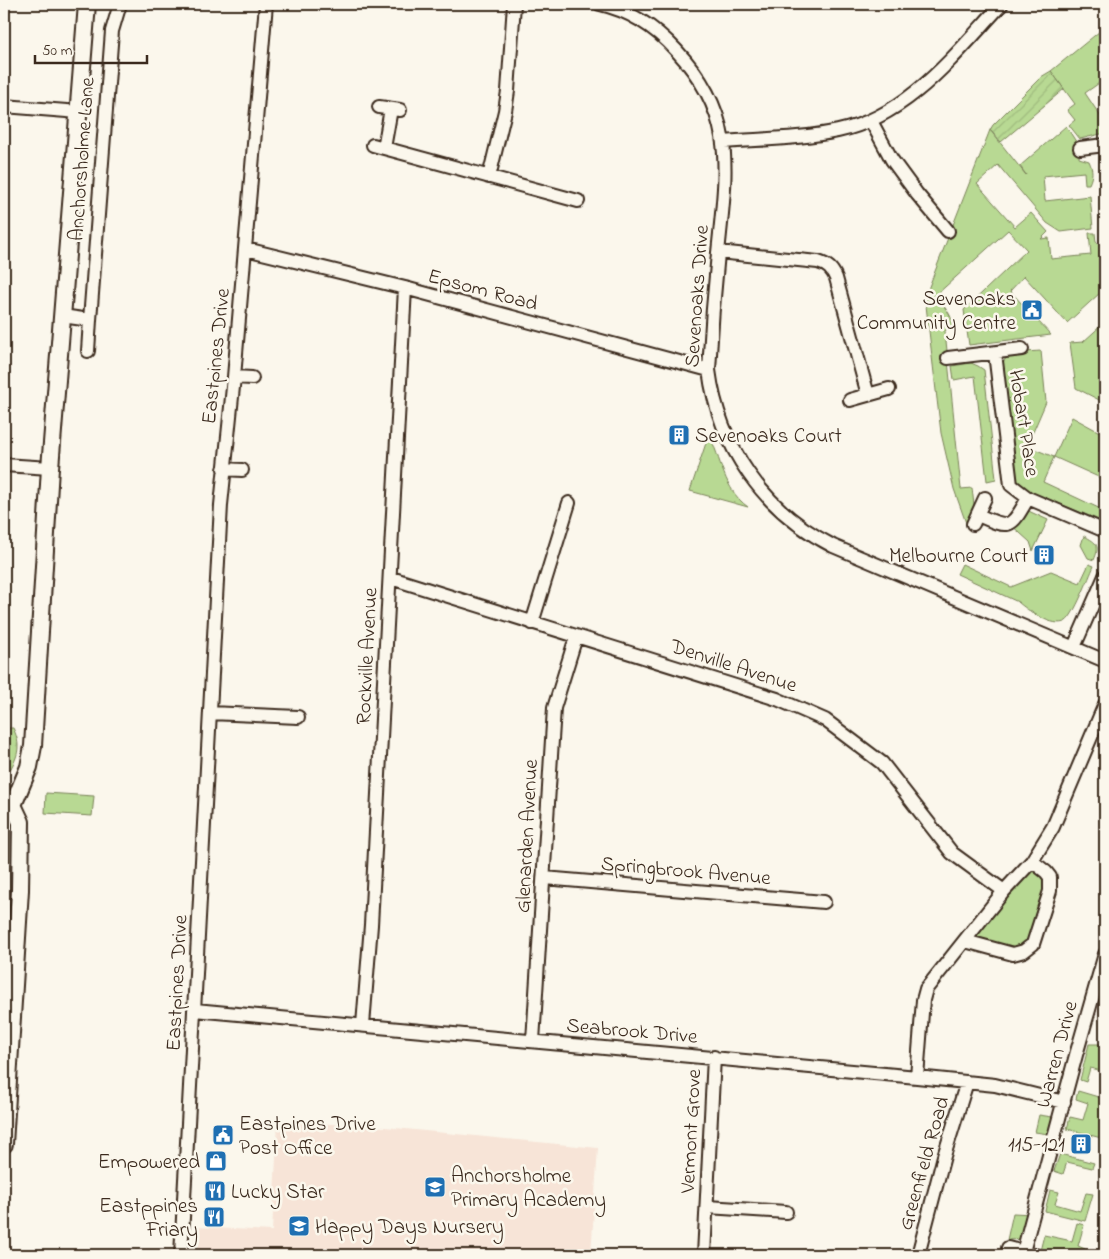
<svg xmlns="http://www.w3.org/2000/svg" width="1109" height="1259" viewBox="0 0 1109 1259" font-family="'Indie Flower',sans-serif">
  <defs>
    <pattern id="forest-firs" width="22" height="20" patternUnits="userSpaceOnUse" patternTransform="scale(1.25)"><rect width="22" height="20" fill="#b8d993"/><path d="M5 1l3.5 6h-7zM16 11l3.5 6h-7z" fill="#9fba7e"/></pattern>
    <pattern id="garden-furrows" width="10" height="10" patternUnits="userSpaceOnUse" patternTransform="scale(1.25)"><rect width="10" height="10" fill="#b8d993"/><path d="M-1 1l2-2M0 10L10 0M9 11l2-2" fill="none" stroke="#9fba7e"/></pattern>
  </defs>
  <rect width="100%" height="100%" fill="#fbf7ec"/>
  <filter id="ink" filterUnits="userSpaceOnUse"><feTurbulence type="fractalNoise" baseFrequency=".02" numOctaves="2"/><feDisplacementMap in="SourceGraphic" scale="10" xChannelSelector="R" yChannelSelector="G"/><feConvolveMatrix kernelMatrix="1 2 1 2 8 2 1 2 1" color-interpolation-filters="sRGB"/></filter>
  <g filter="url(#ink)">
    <path fill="#f7e4d7" d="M278,1121L385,1127L598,1148L591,1255H193L195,1227L272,1231Z"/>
    <path fill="#b8d993" stroke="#7a8258" d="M1105,27V47L1099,52L1105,61V79L1085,93L1105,123V133L1080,139L1069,125L1075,120L1067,110L1075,104L1051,71Z
      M1066,126L1080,148L1079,158L1089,161C1093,170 1093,175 1089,184H1085L1084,172L1043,176L1045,201L1090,196L1093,228L1061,232L1047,223L998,165L977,184L1015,227L1031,213L1048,232L1041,239L1049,238L1051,259L1091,255L1089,233H1095L1096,242L1100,245L1105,278V298L1100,293L1067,323L1024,276L1010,291L1051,335L969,345L964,310L1027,250L1008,230L935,296C943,306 952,313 953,326L949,327L945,331L961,489L972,488L974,505L966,523L954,489L941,433L925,297L990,130L1026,175L1020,166Z
      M1105,322V403L1076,388L1070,343L1083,342Z
      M1041,351L1046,402L1027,446L1054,457L1072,417L1105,435V480L1054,457L1043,482L1105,511V521L1099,520L1031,492L1017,480L1014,473L1003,362C1009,351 1029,352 1041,351Z
      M971,363L978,366L984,370L996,479L987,481L975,376L954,380L952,366Z
      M709,434C721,459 724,490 748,507L690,491Z
      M1022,508L1048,520L1033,551L1030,542L1010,524Z
      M1084,536C1098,543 1100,546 1094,560L1088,558L1081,545Z
      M962,564L1011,587L1051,571L1080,583L1089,564L1094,566C1089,577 1074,616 1066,621C1054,629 1027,610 1018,602L957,574Z
      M46,793L94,796L92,816L45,813Z
      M1038,865L1050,877L1024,951L971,942L1012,891Z
      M1089,1044H1105V1072L1090,1068L1086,1082L1080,1080Z
      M1078,1091L1105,1099V1139L1067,1129L1070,1117L1083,1120L1088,1103L1076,1099Z
      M1039,1115L1059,1118L1055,1135L1035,1132Z
      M1060,1154L1094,1163L1092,1168L1067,1162L1063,1174L1054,1171Z
      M1050,1190L1059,1192L1055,1204L1080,1211L1086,1193L1093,1194L1085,1221L1045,1211Z
      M1013,1213L1033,1214L1027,1239L1007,1240Z
      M1077,1223L1084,1225L1078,1246L1085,1249L1083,1255H1039L1044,1235L1072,1241Z"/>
    <path fill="url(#forest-firs)" stroke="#7a8258" d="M4,728H13C24,750 15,761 4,780Z"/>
    <path fill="url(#garden-furrows)" stroke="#7a8258" d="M1051,71L1064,89L1001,142L990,130L993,125L1041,77Z"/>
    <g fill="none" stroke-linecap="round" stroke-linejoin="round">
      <g stroke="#3b2a1e" stroke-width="16">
        <path id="minor" d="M600,4C631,11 655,27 676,50C738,116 726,171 718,253C714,292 711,331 709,370C719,447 764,511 833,546L1105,661
          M4,106L79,112
          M379,107L400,110
          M871,121L892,160L917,194L948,231
          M724,142C762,139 801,139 838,131C909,116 955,54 1002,4
          M373,145L578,201
          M384,148L391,109
          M1080,148L1105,145
          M489,177L505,111L508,91L514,4
          M246,249L405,288L709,370
          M718,252L818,262C828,265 832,269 836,278L868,395
          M62,316L90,320L112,31L120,4
          M88,351L90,320
          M995,353L1011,485L1028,498L1105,531
          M948,358L1022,349
          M234,377L252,378
          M850,400L889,389
          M4,465L50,468
          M224,469L242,470
          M978,515C1011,530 1011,528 1028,498
          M973,524L985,498
          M391,578L777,699L825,720L882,763L952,853L1004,891
          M532,623L569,503
          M1074,647L1105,576
          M210,713L298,717
          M544,878L824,902
          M965,941L1013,954L1024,951L1033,944L1050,891V877L1046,872L1032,861
          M195,1010L917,1077L995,1085L1064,1102
          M363,1025L371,925L405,288
          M533,1041L554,708L576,637
          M917,1077L923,1000L926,989L1004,891L1032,861L1053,827L1105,704
          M707,1207L786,1212
          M1008,1248L1035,1255
          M1023,1252L1076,1055L1105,954
          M181,1255L221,505L234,377L266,4
          M704,1255L714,1057
          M918,1255L944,1156L967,1082"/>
      </g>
      <g stroke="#3b2a1e" stroke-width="20">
        <path id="tertiary" d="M4,1144L20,890L21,822L13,805L29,767L33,746L50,468L87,4"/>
      </g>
      <use href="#minor" stroke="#fbf7ec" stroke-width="12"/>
      <use href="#tertiary" stroke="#fbf7ec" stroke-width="16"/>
    </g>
  </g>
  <defs>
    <g id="civic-square" transform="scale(1.125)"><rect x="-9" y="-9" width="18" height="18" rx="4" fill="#1f6fb2" stroke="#fbf7ec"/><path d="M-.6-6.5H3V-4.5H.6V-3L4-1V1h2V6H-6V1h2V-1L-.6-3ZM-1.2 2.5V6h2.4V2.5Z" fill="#fff"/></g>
    <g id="building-square" transform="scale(1.125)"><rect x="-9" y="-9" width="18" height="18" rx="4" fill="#1f6fb2" stroke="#fbf7ec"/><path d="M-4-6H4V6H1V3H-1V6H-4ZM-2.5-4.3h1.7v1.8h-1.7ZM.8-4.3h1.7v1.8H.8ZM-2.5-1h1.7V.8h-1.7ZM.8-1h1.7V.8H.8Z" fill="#fff"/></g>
    <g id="shop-square" transform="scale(1.125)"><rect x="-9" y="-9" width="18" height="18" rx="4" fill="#1f6fb2" stroke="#fbf7ec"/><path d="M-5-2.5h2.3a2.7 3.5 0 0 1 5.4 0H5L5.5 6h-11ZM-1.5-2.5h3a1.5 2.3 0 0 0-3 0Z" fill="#fff"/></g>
    <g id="school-square" transform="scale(1.125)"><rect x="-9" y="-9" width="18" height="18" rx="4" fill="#1f6fb2" stroke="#fbf7ec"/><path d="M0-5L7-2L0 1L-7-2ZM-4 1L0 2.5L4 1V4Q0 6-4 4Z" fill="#fff"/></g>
    <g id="restaurant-square" transform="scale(1.125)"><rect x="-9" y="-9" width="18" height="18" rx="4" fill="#1f6fb2" stroke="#fbf7ec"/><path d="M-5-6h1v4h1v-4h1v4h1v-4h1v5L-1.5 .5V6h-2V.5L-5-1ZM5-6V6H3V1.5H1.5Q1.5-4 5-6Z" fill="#fff"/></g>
  </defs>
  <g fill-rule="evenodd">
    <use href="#civic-square" x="1032" y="310"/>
    <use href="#building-square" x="679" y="435"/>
    <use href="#building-square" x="1044" y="555"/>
    <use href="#civic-square" x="223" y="1135"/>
    <use href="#building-square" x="1081" y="1144"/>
    <use href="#shop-square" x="216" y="1161"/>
    <use href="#school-square" x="435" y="1187"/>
    <use href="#restaurant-square" x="215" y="1191"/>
    <use href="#restaurant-square" x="214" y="1217"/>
    <use href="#school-square" x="299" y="1226"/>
  </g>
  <g text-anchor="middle" stroke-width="5" stroke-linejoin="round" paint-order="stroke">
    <g font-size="21" fill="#3b2a1e" stroke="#fbf7ec">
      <text transform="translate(81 159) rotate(-86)" y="7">Anchorsholme Lane</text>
      <text transform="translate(483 289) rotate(15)" y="7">Epsom Road</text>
      <text transform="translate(696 296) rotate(-86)" y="7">Sevenoaks Drive</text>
      <text transform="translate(215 356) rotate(-84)" y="7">Eastpines Drive</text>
      <text transform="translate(1025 423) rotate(81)" y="7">Hobart Place</text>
      <text transform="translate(366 656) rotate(-87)" y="7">Rockville Avenue</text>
      <text transform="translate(734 665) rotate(18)" y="7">Denville Avenue</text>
      <text transform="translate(526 836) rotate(-87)" y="7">Glenarden Avenue</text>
      <text transform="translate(686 870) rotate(5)" y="7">Springbrook Avenue</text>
      <text transform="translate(176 983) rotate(-87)" y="7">Eastpines Drive</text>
      <text transform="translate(632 1030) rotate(5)" y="7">Seabrook Drive</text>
      <text transform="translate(1056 1054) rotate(-75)" y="7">Warren Drive</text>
      <text transform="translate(690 1131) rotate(-87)" y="7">Vermont Grove</text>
      <text transform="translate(923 1163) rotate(-74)" y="7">Greenfield Road</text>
    </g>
    <g font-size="21" fill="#3b2a1e" stroke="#fbf7ec" text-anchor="end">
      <text x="1016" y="305">Sevenoaks<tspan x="1016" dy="24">Community Centre</tspan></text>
      <text x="695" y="442" text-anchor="start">Sevenoaks Court</text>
      <text x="1028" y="562">Melbourne Court</text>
      <text x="239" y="1130" text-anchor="start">Eastpines Drive<tspan x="239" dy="24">Post Office</tspan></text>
      <text x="1065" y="1151">115-121</text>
      <text x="200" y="1168">Empowered</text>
      <text x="451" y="1182" text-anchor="start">Anchorsholme<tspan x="451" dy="24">Primary Academy</tspan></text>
      <text x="231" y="1198" text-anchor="start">Lucky Star</text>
      <text x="198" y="1212">Eastppines<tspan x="198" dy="24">Friary</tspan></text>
      <text x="315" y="1233" text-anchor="start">Happy Days Nursery</text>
    </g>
  </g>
  <rect width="1109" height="1259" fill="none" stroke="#fbf7ec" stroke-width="20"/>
  <rect x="10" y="10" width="1089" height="1239" fill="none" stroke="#3b2a1e" stroke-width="2" filter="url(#ink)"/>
  <path d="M35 55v8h112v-8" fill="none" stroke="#3b2a1e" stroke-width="2.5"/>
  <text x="42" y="55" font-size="15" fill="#3b2a1e" stroke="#fbf7ec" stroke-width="4" paint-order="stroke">50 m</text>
</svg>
